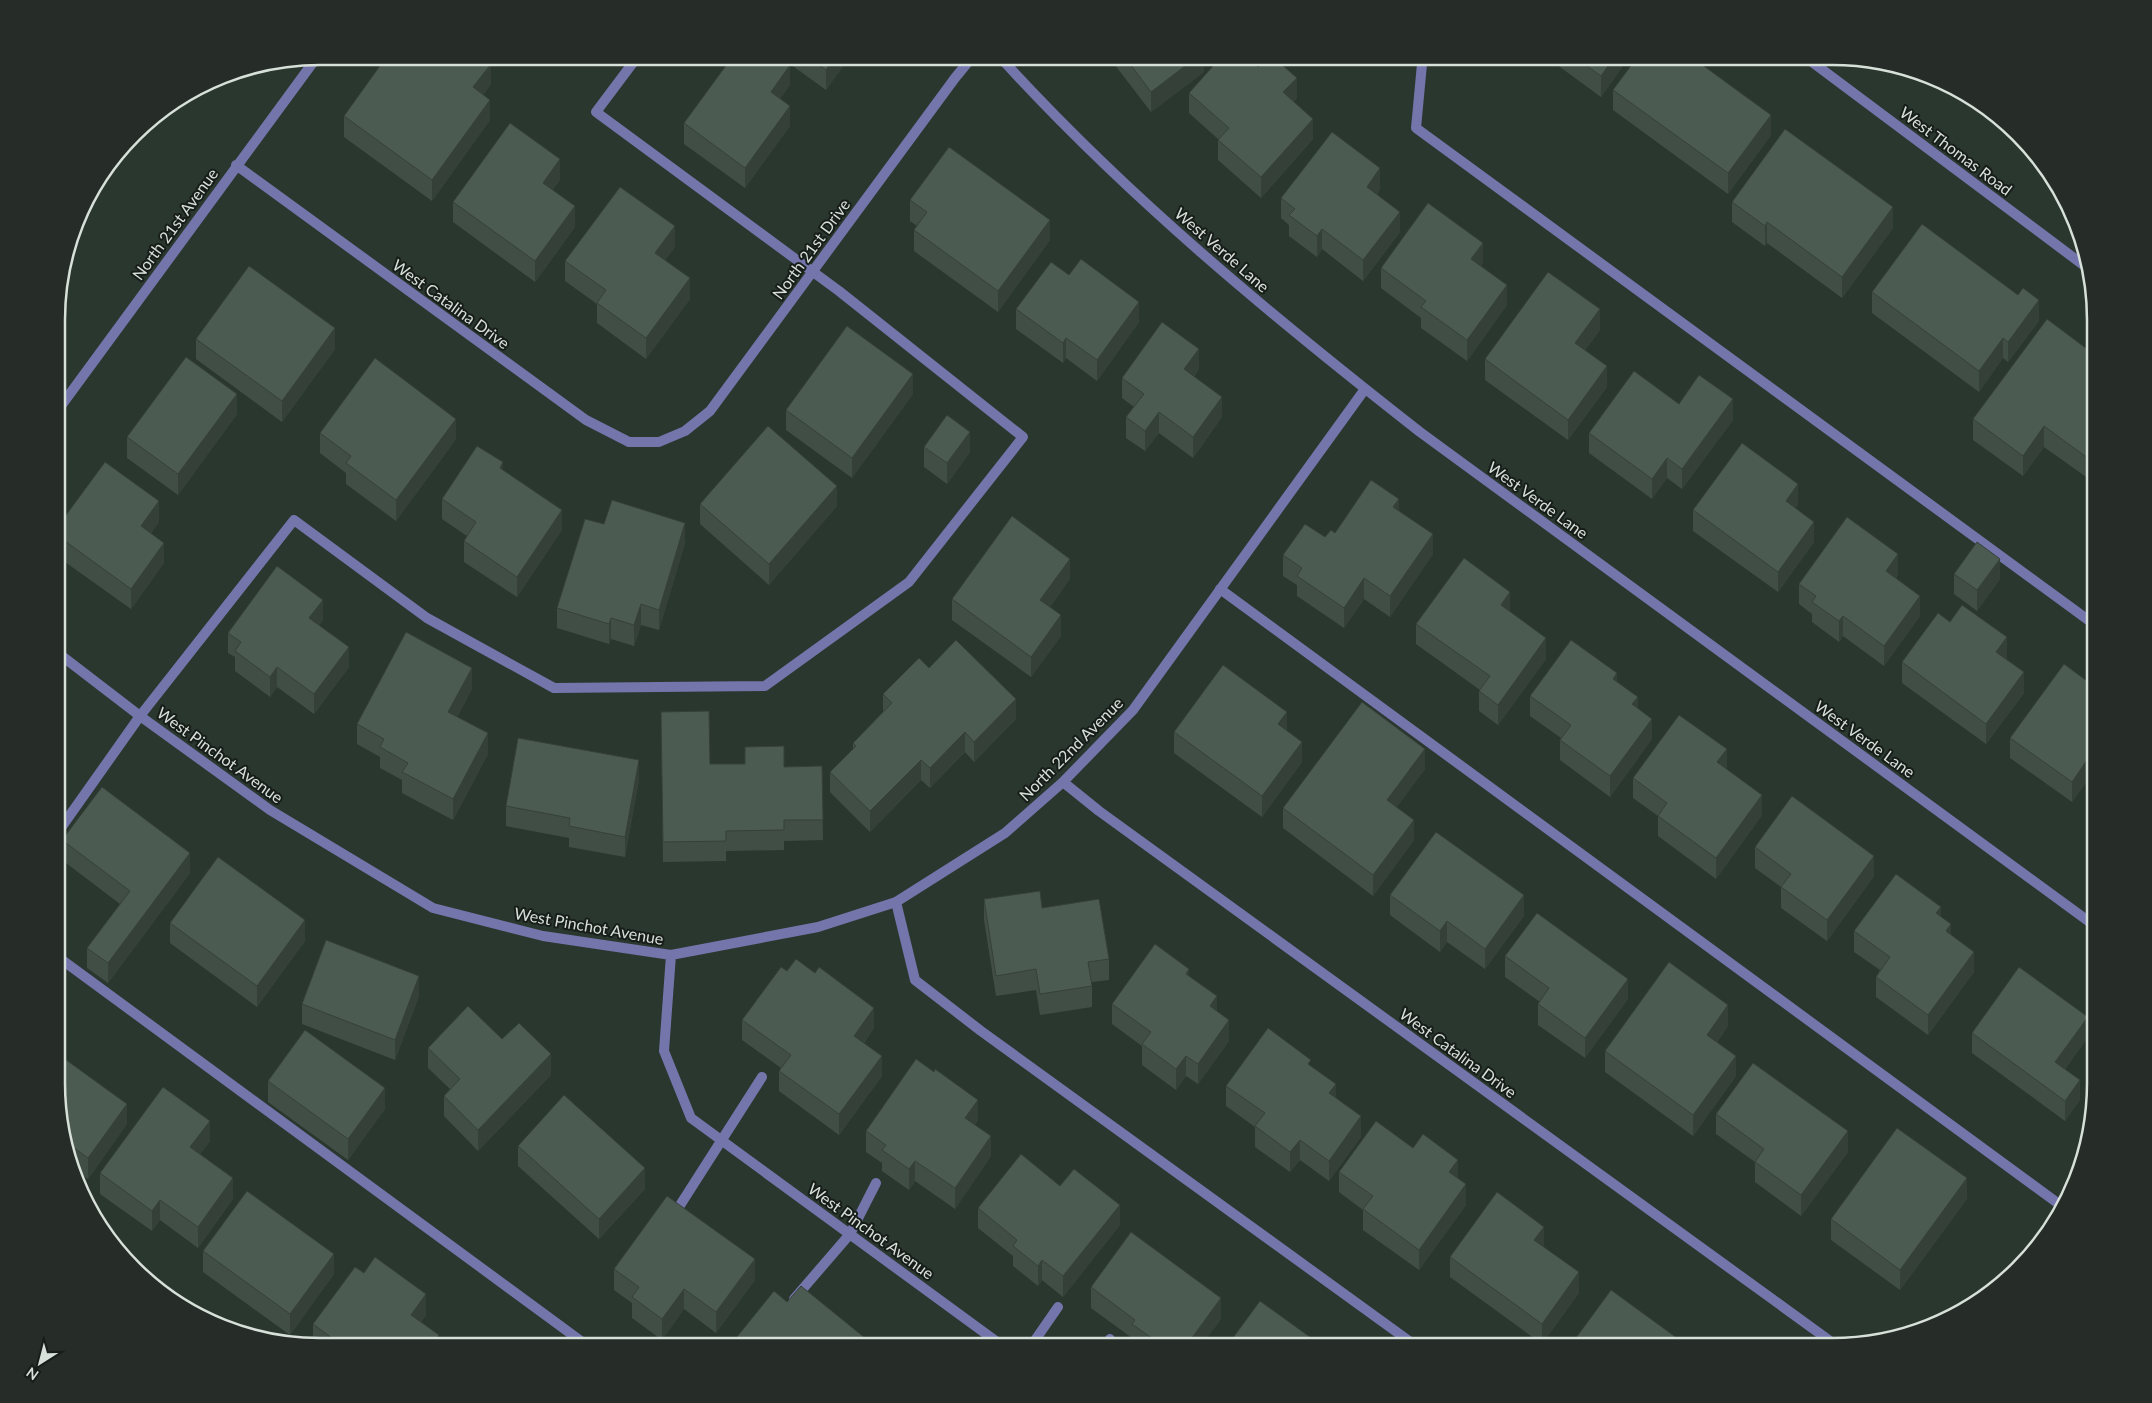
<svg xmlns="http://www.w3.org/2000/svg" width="2152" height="1403" viewBox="0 0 2152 1403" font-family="Lato,sans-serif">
  <rect width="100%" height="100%" fill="#2a372e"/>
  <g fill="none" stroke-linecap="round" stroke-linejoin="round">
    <path stroke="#7375ab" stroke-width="10" d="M1427,56L1422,64L1416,128L2095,625
      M1220,589L2063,1207
      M58,832L140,716L294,520L427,618L554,688L765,686L909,582L1023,437L839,291L596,112L638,56
      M896,902L915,980L981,1031L1416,1346
      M58,957L589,1347
      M677,1210L762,1077
      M794,1299L850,1234L876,1183
      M1031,1346L1058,1307
      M1105,1346L1110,1339"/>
    <path stroke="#7375ab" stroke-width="10" d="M999,56C1126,196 1272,316 1420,432L2095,926
      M1804,56L2090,270
      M236,165L586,420L629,442H659L685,431L710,411L955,78L973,56
      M58,410L317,57
      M58,653L140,716L270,810L433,908L543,936L671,955L664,1051L691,1118L1004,1347
      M1063,782L1099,811L1837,1346
      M671,955L818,927L896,902L1005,833L1063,782L1133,710L1365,389"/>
  </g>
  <path fill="#414e46" d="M779,56H850L826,90Z
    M1108,56H1204V72L1151,112Z
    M1367,56H1386L1379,65Z
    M1545,56H1630L1601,97Z
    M1258,67L1297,98L1294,101L1313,139L1261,198L1218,160V139L1189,113V93Z
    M491,84L483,95L490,120L432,201L344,137V116Z
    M790,85L780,99L790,126L745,188L684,144V123Z
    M1613,90L1771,135L1728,194L1613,110Z
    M560,180L552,190L575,227L535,282L453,222V202Z
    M1380,189L1377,194L1400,232L1363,281L1322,249L1317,257L1289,236V225L1281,218V198Z
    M910,200L1050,240L998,312L914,251V230L917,226L910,221Z
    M1732,202L1893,228L1842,298L1767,243L1765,246L1732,222Z
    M675,247L665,260L690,299L646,359L597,323V304L565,281V261Z
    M1483,263L1481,266L1507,305L1467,361L1421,328V318L1381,288V268Z
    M1069,275L1139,322L1097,381L1066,358L1063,363L1016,329V309Z
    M1872,292L2039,321L2008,362L2003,358L1979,392L1872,313Z
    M1600,330L1585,350L1607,387L1568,440L1485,380V359Z
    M196,339L335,349L282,422L196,359Z
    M2095,355V472L2089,479L2044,447L2023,476L1973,440V419Z
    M1199,369L1194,377L1222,417L1193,458L1159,433L1145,451L1126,438V417L1134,407L1122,398V378Z
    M913,394L852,478L786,430V410Z
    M1679,404L1733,420L1682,489L1667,478L1652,499L1589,453V433Z
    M237,414L178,495L127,458V437Z
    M320,433L456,439L396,521L346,484V473L320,453Z
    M924,447L970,452L947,484L924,467Z
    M503,470L562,530L517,597L464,562V541L467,536L442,519V499Z
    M700,504L837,506L769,585L700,524Z
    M1798,505L1795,508L1814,542L1778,592L1693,531V510Z
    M1399,510L1433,554L1390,617L1364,599L1344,628L1297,596V585L1283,576V555L1335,533Z
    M159,522L151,533L164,563L131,609L58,557V526Z
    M604,524L685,543L659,630L641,625L634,646L611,639L609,644L557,628V608Z
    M1898,574L1896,578L1920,616L1884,666L1843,636L1839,642L1812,622V614L1799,604V584Z
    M1954,574L2000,579L1977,611L1954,594Z
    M1070,579L1050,607L1061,636L1031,677L952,620V599Z
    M1510,612L1546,659L1498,725L1479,711V691L1480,690L1416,644V624Z
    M323,620L319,625L349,667L314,714L277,687L270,697L235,671V657L228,653V633Z
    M1950,622L2007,658L2006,659L2024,693L1986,744L1902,683V662Z
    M929,668L1016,719L974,762L965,752L930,788L921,780L870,832L830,792V772L853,749V743L883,712V694Z
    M1617,682L1638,708L1652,739L1610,797L1560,760V740L1561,738L1530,716V696Z
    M2095,687V786L2087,781L2072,802L2010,758V738Z
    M472,689L457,717L488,754L453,820L402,793V780L380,768V757L357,744V724Z
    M661,712L710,764L784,767L822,766L823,840L784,841V850L726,851V861L663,862Z
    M1174,732L1302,762L1262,817L1174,753Z
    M1425,769L1396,807L1414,840L1373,896L1283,828V808Z
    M1727,769L1762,815L1716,879L1658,836V816L1633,798V778Z
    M639,780L625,857L569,847V838L506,826V806Z
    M62,840L190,873L108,983L87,968V948L120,904L62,860Z
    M1755,847L1874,876L1827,941L1781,908V887L1755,868Z
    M1390,895L1524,916L1485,969L1447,942L1440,952L1390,915Z
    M984,899L1042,908L1109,959V980L1092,982V1007L1040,1015L1036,990L996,996L984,920Z
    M1941,917L1974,972L1928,1035L1876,997V977L1880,970L1854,952V931Z
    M170,923L305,941L257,1007L170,943Z
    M1505,956L1628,999L1585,1058L1538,1025V1004L1540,1002L1505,977Z
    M1189,976L1217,1011L1229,1041L1198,1084L1186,1076L1176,1090L1142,1065V1046L1112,1024V1004Z
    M419,996L395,1060L302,1024V1004Z
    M742,1020L874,1028L864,1043L882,1076L839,1135L779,1091V1071L781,1068L742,1040Z
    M1728,1026L1717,1042L1736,1076L1693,1136L1605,1072V1051Z
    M1972,1033L2088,1037L2065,1069L2080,1100L2065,1121L1972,1053Z
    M428,1048L551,1075L478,1151L444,1116V1096L450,1089L428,1068Z
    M1311,1066L1336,1097L1361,1137L1329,1181L1300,1160L1290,1172L1255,1147V1127L1226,1106V1086Z
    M268,1081L385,1109L348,1160L268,1102Z
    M1716,1114L1848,1152L1801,1216L1755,1182V1162L1716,1134Z
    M58,1117L127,1124L88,1179L76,1171Z
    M978,1120L975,1125L991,1156L955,1209L915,1181L909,1190L882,1171V1163L866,1152V1131Z
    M210,1141L200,1154L233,1199L198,1248L160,1220L152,1231L100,1194V1173Z
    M518,1146L645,1189L599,1239L518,1166Z
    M1413,1148L1458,1179L1466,1205L1419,1270L1363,1230V1210L1339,1192V1172Z
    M1060,1186L1120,1225L1063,1297L1042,1280L1038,1286L1013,1266V1256L978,1228V1208Z
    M1967,1199L1900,1290L1831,1240V1219Z
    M1544,1247L1579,1293L1542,1344L1450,1277V1257Z
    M203,1251L334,1274L290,1335L203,1272Z
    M614,1269L755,1280L716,1333L684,1309L662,1340L632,1318V1303L614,1290Z
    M364,1273L426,1315L421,1322L439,1347H319L314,1346L313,1345V1324Z
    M1091,1287L1221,1319L1201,1346H1135L1132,1344V1338L1091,1308Z
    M787,1302L865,1347H736V1338Z"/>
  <path fill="#354039" d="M835,56H850L826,90V70Z
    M1198,56H1204V72L1151,112V92Z
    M1379,56H1386L1379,65Z
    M1615,56H1630L1601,97V76Z
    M491,64V84L473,108V87Z
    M790,65V85L771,112V92Z
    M1297,78V98L1283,113V92Z
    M490,100V120L432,201V180Z
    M790,106V126L745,188V168Z
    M1771,115V135L1728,194V173Z
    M1313,119V139L1261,198V177Z
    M560,159V180L543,203V183Z
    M1380,168V189L1367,207V187Z
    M575,206V227L535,282V261Z
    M1893,207V228L1842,298V277Z
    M1400,212V232L1363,281V260Z
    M1050,220V240L998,312V291Z
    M1767,222V243L1765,246V226Z
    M675,226V247L655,273V253Z
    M1322,229V249L1317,257V236Z
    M1483,243V263L1471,279V259Z
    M690,278V299L646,359V338Z
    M1507,285V305L1467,361V340Z
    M2039,300V321L2008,362V342Z
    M1139,302V322L1097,381V360Z
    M1600,309V330L1575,364V343Z
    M335,328V349L282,422V401Z
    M1066,338V358L1063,363V343Z
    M2003,338V358L1979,392V371Z
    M1199,349V369L1184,390V369Z
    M1607,366V387L1568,440V420Z
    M913,374V394L852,478V458Z
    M237,394V414L178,495V474Z
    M1222,397V417L1193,458V437Z
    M1733,399V420L1682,489V469Z
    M1159,412V433L1145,451V431Z
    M456,419V439L396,521V500Z
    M2044,426V447L2023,476V456Z
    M970,432V452L947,484V463Z
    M2095,451V472L2089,479V459Z
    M1667,458V478L1652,499V479Z
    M503,462V483L500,468Z
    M1798,484V505L1786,522V501Z
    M837,486V506L769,585V564Z
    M1399,499V520L1393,507Z
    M159,501V522L141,546V526Z
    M562,510V530L517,597V577Z
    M1814,522V542L1778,592V572Z
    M685,523V543L659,630V610Z
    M1433,534V554L1390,617V596Z
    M164,543V563L131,609V589Z
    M1898,554V574L1886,591V571Z
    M1070,559V579L1040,621V600Z
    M2000,559V579L1977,611V590Z
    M1364,578V599L1344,628V608Z
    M1510,592V613L1501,605Z
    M1920,596V616L1884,666V646Z
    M323,600V620L309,639V618Z
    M641,604V625L634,646V625Z
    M1061,615V636L1031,677V657Z
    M1843,616V636L1839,642V621Z
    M611,618V639L609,644V624Z
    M2007,637V658L1996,673V652Z
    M1546,638V659L1498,725V705Z
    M349,647V667L314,714V694Z
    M277,667V687L270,697V677Z
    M472,668V689L448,733V712Z
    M2024,672V693L1986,744V724Z
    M1617,673V694L1613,679Z
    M1638,697V718L1632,704Z
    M1016,699V719L974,762V742Z
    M1287,712V732L1278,724Z
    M1652,719V739L1610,797V776Z
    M965,732V752L930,788V768Z
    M488,733V754L453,820V799Z
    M1302,742V762L1262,817V796Z
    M1425,749V769L1387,821V800Z
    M1727,749V770L1717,762Z
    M639,760V780L625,857V837Z
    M921,760V780L870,832V811Z
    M2087,760V781L2072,802V782Z
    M1762,795V815L1716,879V858Z
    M1414,820V840L1373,896V875Z
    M190,853V873L108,983V963Z
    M1874,856V876L1827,941V920Z
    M1524,895V916L1485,969V949Z
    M1941,907V927L1936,913Z
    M305,920V941L257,1007V986Z
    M1447,921V942L1440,952V931Z
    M1951,924V944L1946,931Z
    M1974,952V972L1928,1035V1015Z
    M1189,969V989L1186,974Z
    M419,976V996L395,1060V1040Z
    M1628,979V999L1585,1058V1038Z
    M1217,996V1017L1210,1006Z
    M1728,1005V1026L1707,1055V1035Z
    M874,1008V1028L854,1056V1036Z
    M2088,1017V1037L2055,1082V1062Z
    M1229,1020V1041L1198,1084V1064Z
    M551,1054V1075L478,1151V1130Z
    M882,1056V1076L839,1135V1114Z
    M1186,1056V1076L1176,1090V1069Z
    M1736,1056V1076L1693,1136V1115Z
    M2080,1080V1100L2065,1121V1101Z
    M1336,1084V1105L1329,1093Z
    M385,1088V1109L348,1160V1139Z
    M978,1100V1120L965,1138V1118Z
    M127,1104V1124L88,1179V1158Z
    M1361,1116V1137L1329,1181V1161Z
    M210,1121V1141L190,1168V1147Z
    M1848,1131V1152L1801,1216V1195Z
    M991,1136V1156L955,1209V1188Z
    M1300,1140V1160L1290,1172V1152Z
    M1458,1160V1180L1449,1172Z
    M915,1161V1181L909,1190V1169Z
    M645,1168V1189L599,1239V1219Z
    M233,1178V1199L198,1248V1227Z
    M1967,1178V1199L1900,1290V1270Z
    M1466,1184V1205L1419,1270V1250Z
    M160,1200V1220L152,1231V1211Z
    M1120,1205V1225L1063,1297V1276Z
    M1544,1227V1247L1534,1240Z
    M334,1254V1274L290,1335V1314Z
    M755,1259V1280L716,1333V1312Z
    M1042,1260V1280L1038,1286V1266Z
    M1579,1272V1293L1542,1344V1324Z
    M684,1289V1309L662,1340V1319Z
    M426,1294V1315L411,1335V1315Z
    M1221,1298V1319L1201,1346H1186Z
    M439,1335V1347H431Z
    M1310,1337V1346L1306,1343Z
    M865,1338V1347H858Z"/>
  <path fill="#4c5b51" stroke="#354039" d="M387,56H481L491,64L473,87L490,100L432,180L344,116Z
    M733,56H778L790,65L771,92L790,106L745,168L684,123Z
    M807,56H835L826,70Z
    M1124,56H1198L1151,92Z
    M1222,56H1246L1258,67L1267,56H1272L1297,78L1283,92L1313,119L1261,177L1218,140L1229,128L1189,93Z
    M1573,56H1615L1601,76Z
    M1638,56H1690L1771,115L1728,173L1613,90Z
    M510,123L560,159L543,183L575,206L535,261L453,202Z
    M1785,129L1893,207L1842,277L1767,222L1765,226L1732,202Z
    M1332,132L1380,168L1367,187L1400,212L1363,260L1322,229L1317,236L1289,215L1295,209L1281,198Z
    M949,147L1050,220L998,291L914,230L927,212L910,200Z
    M620,187L675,226L655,253L690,278L646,338L597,303L606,290L565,261Z
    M1428,203L1483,243L1471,259L1507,285L1467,340L1421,307L1426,301L1381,268Z
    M1922,224L2018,295L2023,288L2039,300L2008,342L2003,338L1979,371L1872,292Z
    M1081,259L1139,302L1097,360L1066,338L1063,343L1016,309L1051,262L1069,275Z
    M249,266L335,328L282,401L196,339Z
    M1548,272L1600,309L1575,343L1607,366L1568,420L1485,359Z
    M2047,319L2095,355V361L2093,364L2095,366V451L2089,459L2044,426L2023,456L1973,419Z
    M1162,322L1199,349L1184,369L1222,397L1193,437L1159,412L1145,431L1126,417L1144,394L1122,378Z
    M847,326L913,374L852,458L786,410Z
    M186,357L237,394L178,474L127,437Z
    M375,358L456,419L396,500L346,463L351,456L320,433Z
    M1634,371L1679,404L1699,375L1733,399L1682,469L1667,458L1652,479L1589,433Z
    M947,415L970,432L947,463L924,447Z
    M768,426L837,486L769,564L700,504Z
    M1742,443L1798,484L1786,501L1814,522L1778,572L1693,510Z
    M477,446L503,462L500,468L562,510L517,577L464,541L476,522L442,499Z
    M105,462L159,501L141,526L164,543L131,589L58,536V526Z
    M1371,480L1399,499L1393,507L1433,534L1390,596L1364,578L1344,608L1297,576L1302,568L1283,555L1305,524L1325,537L1331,530L1335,533Z
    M612,500L685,523L659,610L641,604L634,625L611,618L609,624L557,608L585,519L604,524Z
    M1012,516L1070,559L1040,600L1061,615L1031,657L952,599Z
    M1847,517L1898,554L1886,571L1920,596L1884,646L1843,616L1839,621L1812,602L1816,596L1799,584Z
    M1977,542L2000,559L1977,590L1954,574Z
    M1464,558L1510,592L1501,605L1546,638L1498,705L1479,691L1490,676L1416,624Z
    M277,566L323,600L309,618L349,647L314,694L277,667L270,677L235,651L241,642L228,633Z
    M1962,605L2007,637L1996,652L2024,672L1986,724L1902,662L1938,613L1950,622Z
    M406,632L472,668L448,712L488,733L453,799L402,772L408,763L380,747L384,739L357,724Z
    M956,640L1016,699L974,742L965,732L930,768L921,760L870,811L830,772L856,746L853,743L892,703L883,694L919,658L929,668Z
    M1571,640L1617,673L1613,679L1638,697L1632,704L1652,719L1610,776L1560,740L1571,725L1530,696Z
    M2064,664L2095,687V766L2087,760L2072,782L2010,738Z
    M1223,665L1287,712L1278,724L1302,742L1262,796L1174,732Z
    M1362,702L1425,749L1387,800L1414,820L1373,875L1283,808Z
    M709,711L710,764H745V747L784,746V767L822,766L823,820H784V830L726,831V841L663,842L661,712Z
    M1679,715L1727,749L1717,762L1762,795L1716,858L1658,816L1667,803L1633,778Z
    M518,738L639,760L625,837L569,826L570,818L506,806Z
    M102,787L190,853L108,963L87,948L130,891L62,840Z
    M1792,796L1874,856L1827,920L1781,887L1791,874L1755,847Z
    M1436,832L1524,895L1485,949L1447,921L1440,931L1390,895Z
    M218,857L305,920L257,986L170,923Z
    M1896,874L1941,907L1936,913L1951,924L1946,931L1974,952L1928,1015L1876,977L1890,957L1854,931Z
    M1040,891L1042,908L1099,899L1109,959L1088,962L1092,986L1040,994L1036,969L996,976L984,899Z
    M1537,913L1628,979L1585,1038L1538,1004L1549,988L1505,956Z
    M326,940L419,976L395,1040L302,1004Z
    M1155,944L1189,969L1186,974L1217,996L1210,1006L1229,1020L1198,1064L1186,1056L1176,1069L1142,1044L1151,1032L1112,1004Z
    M796,959L815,973L819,967L874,1008L854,1036L882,1056L839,1114L779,1071L791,1055L742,1020L781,967L787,971Z
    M1669,962L1728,1005L1707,1035L1736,1056L1693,1115L1605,1051Z
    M2019,967L2088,1017L2055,1062L2080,1080L2065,1101L1972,1033Z
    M468,1006L502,1039L519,1023L551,1054L478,1130L444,1096L460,1079L428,1048Z
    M1268,1028L1311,1060L1308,1064L1336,1084L1329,1093L1361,1116L1329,1161L1300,1140L1290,1152L1255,1126L1265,1113L1226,1086Z
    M305,1030L385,1088L348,1139L268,1081Z
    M58,1054L127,1104L88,1158L67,1143L58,1117Z
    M916,1059L934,1072L935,1069L978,1100L965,1118L991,1136L955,1188L915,1161L909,1169L882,1150L886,1145L866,1131Z
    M1753,1063L1848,1131L1801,1195L1755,1162L1764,1149L1716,1114Z
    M163,1087L210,1121L190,1147L233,1178L198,1227L160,1200L152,1211L100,1173Z
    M564,1095L645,1168L599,1219L518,1146Z
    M1376,1121L1413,1148L1423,1134L1458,1160L1449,1172L1466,1184L1419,1250L1363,1209L1373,1196L1339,1172Z
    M1897,1128L1967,1178L1900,1270L1831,1219Z
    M1021,1154L1060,1186L1074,1169L1120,1205L1063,1276L1042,1260L1038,1266L1013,1246L1017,1240L978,1208Z
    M247,1191L334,1254L290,1314L203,1251Z
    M1497,1192L1544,1227L1534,1240L1579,1272L1542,1324L1450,1257Z
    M667,1196L755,1259L716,1312L684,1289L662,1319L632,1297L639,1287L614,1269Z
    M1131,1232L1221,1298L1186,1346H1163L1132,1324L1135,1320L1091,1287Z
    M375,1257L426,1294L411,1315L439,1335L431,1347H344L313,1324L355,1267L364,1273Z
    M801,1286L865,1338L858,1347H747L736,1338L774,1291L787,1302Z
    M1611,1290L1688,1346H1570Z
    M1260,1301L1310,1337L1306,1343L1311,1346H1227Z"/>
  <g text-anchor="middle" stroke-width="4" stroke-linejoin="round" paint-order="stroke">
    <g font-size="16" fill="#d8e0da" stroke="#171d19">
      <text transform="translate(1956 151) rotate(37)" y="6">West Thomas Road</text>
      <text transform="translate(175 224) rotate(-54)" y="6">North 21st Avenue</text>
      <text transform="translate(811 249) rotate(-54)" y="6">North 21st Drive</text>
      <text transform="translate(1222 250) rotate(41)" y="6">West Verde Lane</text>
      <text transform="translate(451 304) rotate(36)" y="6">West Catalina Drive</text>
      <text transform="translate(1538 500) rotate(36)" y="6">West Verde Lane</text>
      <text transform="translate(1865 739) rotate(36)" y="6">West Verde Lane</text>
      <text transform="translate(1071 749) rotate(-45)" y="6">North 22nd Avenue</text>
      <text transform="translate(220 755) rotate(36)" y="6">West Pinchot Avenue</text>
      <text transform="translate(589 926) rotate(10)" y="6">West Pinchot Avenue</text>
      <text transform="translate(1458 1053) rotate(36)" y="6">West Catalina Drive</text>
      <text transform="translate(871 1231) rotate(36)" y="6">West Pinchot Avenue</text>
    </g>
  </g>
  <path d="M0 0H2152V1403H0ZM320 65H1832A255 255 0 0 1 2087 320V1083A255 255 0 0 1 1832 1338H320A255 255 0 0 1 65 1083V320A255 255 0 0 1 320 65Z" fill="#262d28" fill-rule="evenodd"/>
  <path fill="none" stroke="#d8e0da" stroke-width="2.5" d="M320 65H1832A255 255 0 0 1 2087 320V1083A255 255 0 0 1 1832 1338H320A255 255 0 0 1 65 1083V320A255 255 0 0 1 320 65Z"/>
  <g transform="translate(40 1363) rotate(216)" stroke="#171d19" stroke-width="4" paint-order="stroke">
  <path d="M0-4L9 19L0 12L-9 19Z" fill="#d8e0da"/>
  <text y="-8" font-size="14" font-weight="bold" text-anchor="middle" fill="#d8e0da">N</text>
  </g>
</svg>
